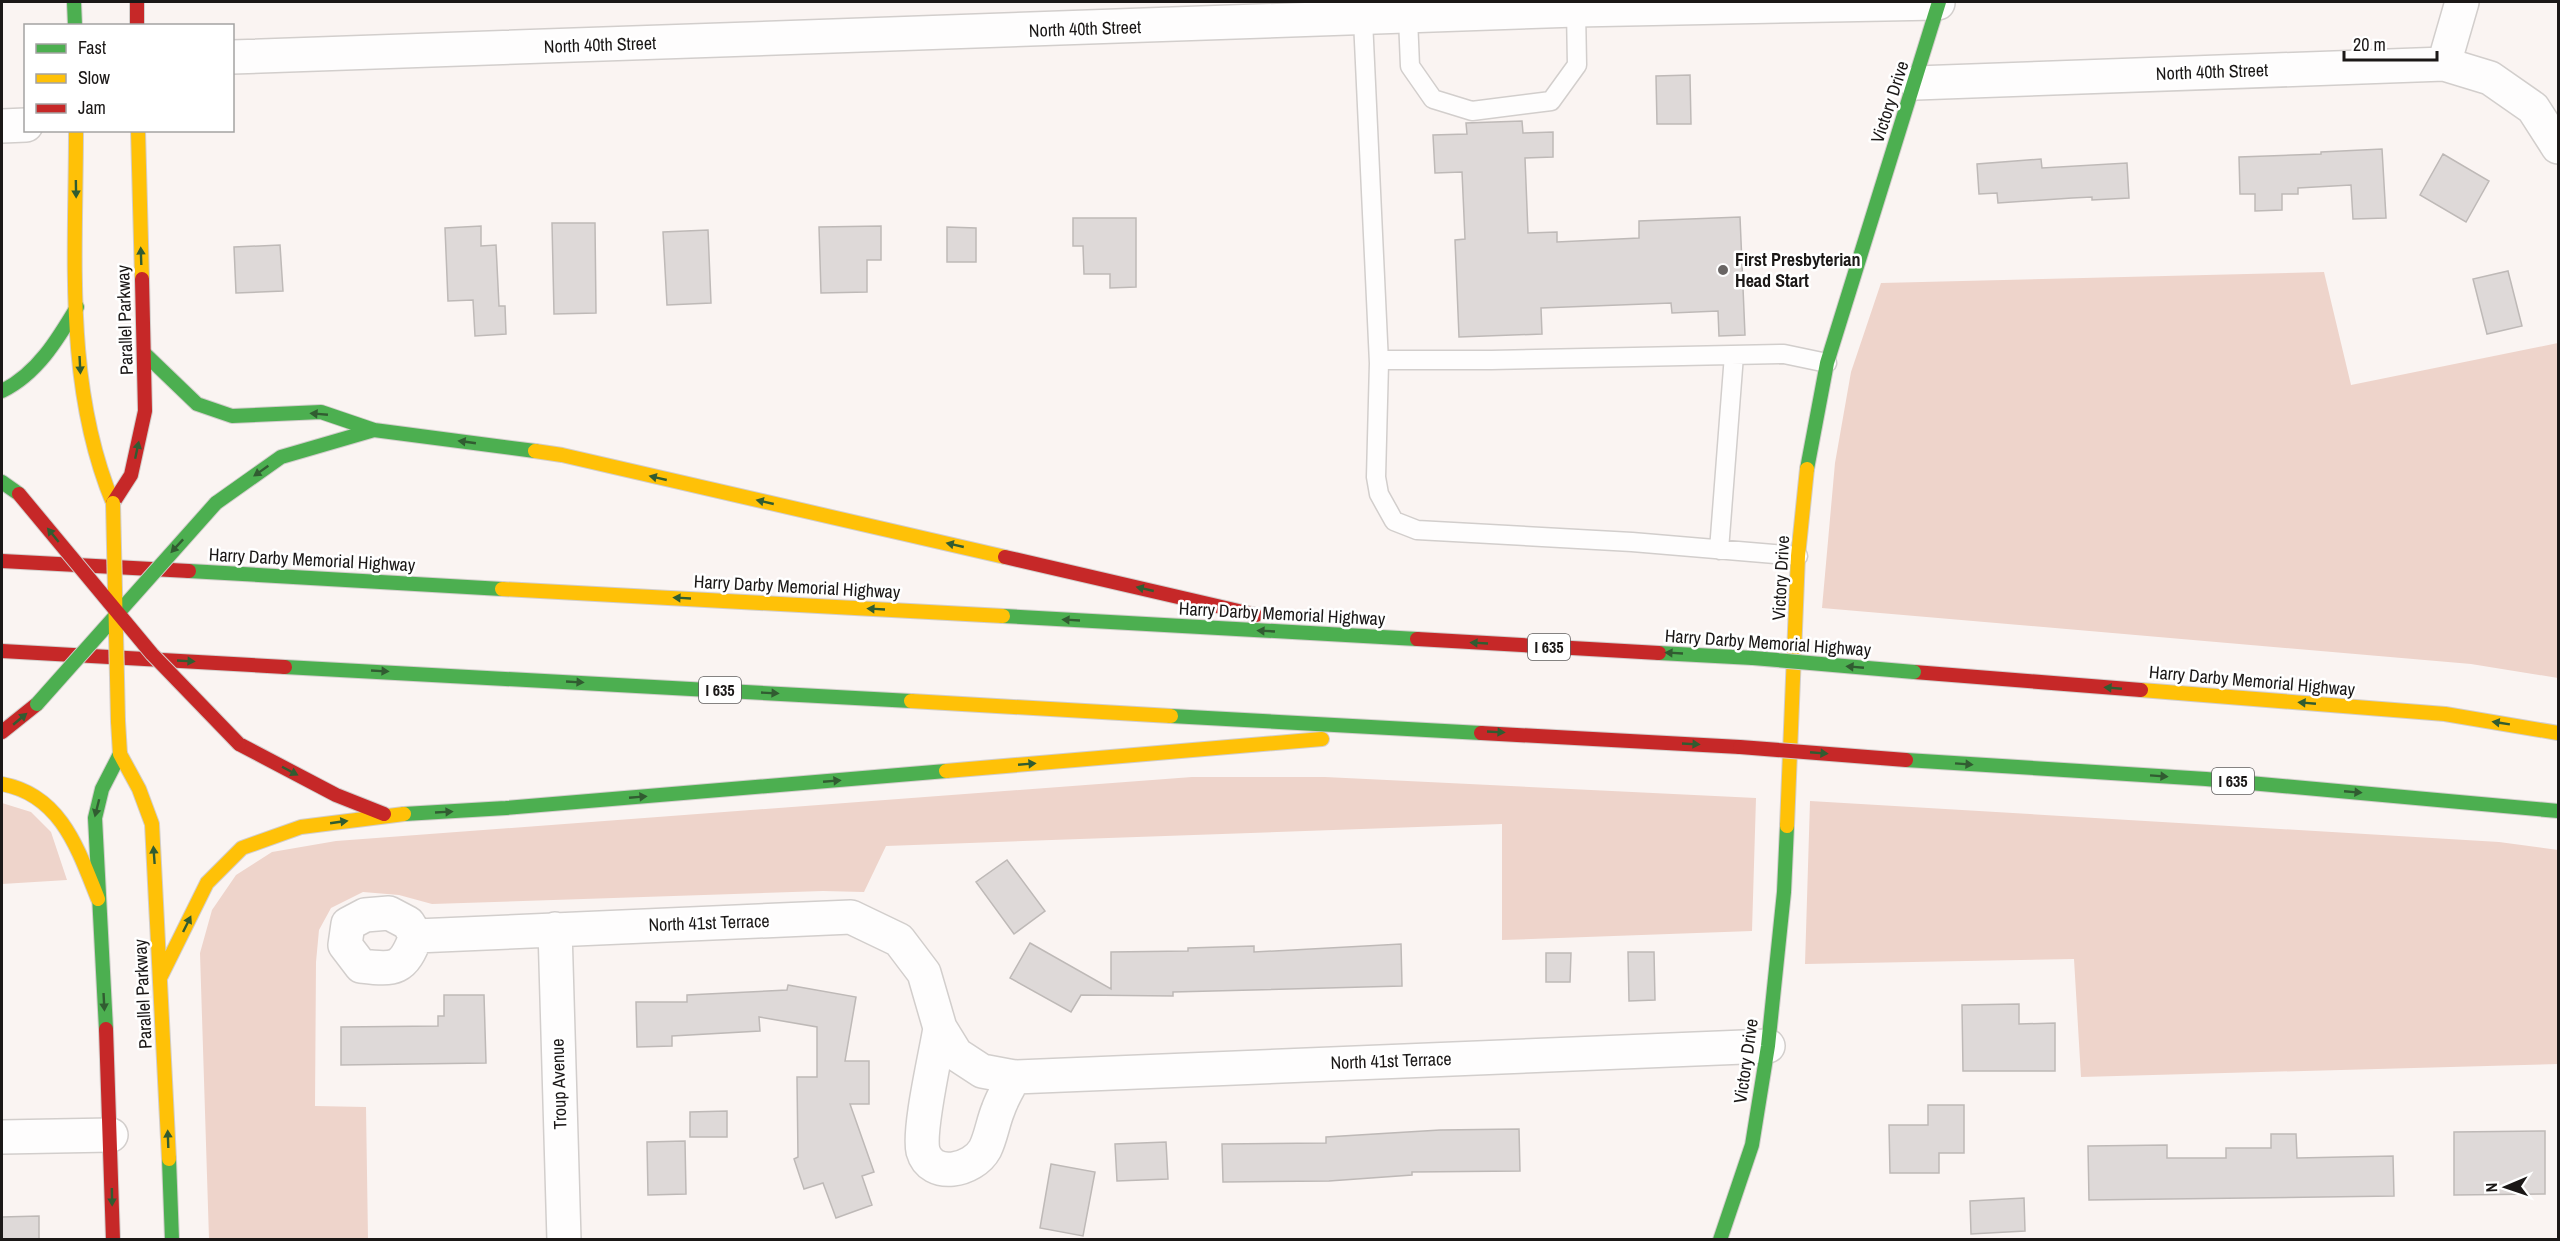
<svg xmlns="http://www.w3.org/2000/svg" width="2560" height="1241" viewBox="0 0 2560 1241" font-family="'Archivo Narrow',sans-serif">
  <rect width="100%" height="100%" fill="#faf4f2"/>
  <path fill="#eed4cb" d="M2324,272L2351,385L2558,343V678L2471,664L1822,608L1835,463L1851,372L1881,283Z
    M1192,777H1325L1756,798L1752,931L1502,940V824L886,846L864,892L823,891L432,904L399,895L363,892L331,908L319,930L316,962L315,1106L366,1107L368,1239H209L200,953L212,910L236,875L272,852L336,841Z
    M1810,801L2499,842L2558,850V1064L2081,1077L2074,959L1805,964Z
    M2,803L31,812L51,832L67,880L2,884Z"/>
  <path fill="#ded9d8" stroke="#beb9b7" stroke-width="1.5" d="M1690,75L1691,124H1657L1656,76Z
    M1522,121L1523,133L1553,132V157L1525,158L1528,233L1557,232V242L1639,238V221L1740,217L1745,335L1719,336L1718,311L1672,313L1671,303L1541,308L1542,334L1459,337L1455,240L1465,239L1462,172L1435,173L1433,135L1467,134L1466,123Z
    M2382,149L2386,218L2353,219L2351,185L2298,188V194H2282V210L2255,211V194H2240L2239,157L2321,154V152Z
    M2443,154L2489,181L2466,222L2420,195Z
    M2041,159L2042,168L2127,163L2129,198L2092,200V197L2072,198L1998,203L1997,193L1979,194L1977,164Z
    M1073,218H1136V287L1110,288V274H1084L1083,246H1073Z
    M552,223H595L596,313L554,314Z
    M481,226V246L496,245L499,306H505L506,334L475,336L473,300L448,301L445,228Z
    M881,226V260H867V292L821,293L819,227Z
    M947,227L976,228V262H947Z
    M708,230L711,303L667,305L663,232Z
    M280,245L283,291L236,293L234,247Z
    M2508,271L2522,326L2487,334L2473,279Z
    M1007,860L1045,911L1014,934L976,882Z
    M1030,943L1111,989V952L1188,951V948L1254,946V952L1401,944L1402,986L1173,992V996L1081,995L1071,1012L1010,978Z
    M1628,952H1654L1655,1000L1629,1001Z
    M1546,953H1571L1570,982H1546Z
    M788,985L856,997L845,1061H869V1104H850L874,1172L862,1176L872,1205L836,1218L823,1183L804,1189L794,1159L798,1157L797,1077H817V1027L759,1017L760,1031L672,1036V1046L637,1047L636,1002H687V995L787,990Z
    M444,995H484L486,1063L341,1065V1027L438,1026V1016H444Z
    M2019,1004V1024L2055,1023V1071H1963L1962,1005Z
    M1928,1105H1964V1153H1939V1173H1890L1889,1125H1928Z
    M727,1111V1137H690V1112Z
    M1519,1129L1520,1171L1412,1172V1175L1329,1181L1223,1182L1222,1144L1326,1143V1137L1440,1130Z
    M2545,1131V1194L2454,1195V1132Z
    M2271,1134H2296L2297,1158L2393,1156L2394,1196L2089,1200L2088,1146L2167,1145V1158H2226V1148H2271Z
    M685,1141L686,1194L648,1195L647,1142Z
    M1166,1142L1168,1179L1117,1181L1115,1144Z
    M1051,1164L1095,1172L1083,1236L1040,1228Z
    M2024,1198L2025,1231L1971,1234L1970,1201Z
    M39,1216V1239H2V1217Z"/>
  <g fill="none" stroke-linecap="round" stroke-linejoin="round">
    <g stroke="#d2cecc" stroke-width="21">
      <path id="lane" d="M1408,18L1410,66L1433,99L1472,111L1551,101L1577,65L1576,10
        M1363,20L1379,363L1376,477L1379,494L1394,521L1417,530L1632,542L1798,556
        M1379,360H1491L1784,354L1827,363
        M1719,550L1734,355"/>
    </g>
    <g stroke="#d2cecc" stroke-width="36">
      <path id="street" d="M232,57L1576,10L1938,3
        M2444,64L2462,2
        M1916,83L2444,64L2490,78L2533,108L2558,147
        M2,126L26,125
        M389,913L408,923L416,936C403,970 396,970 361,966L345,945L348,924L365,915Z
        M555,929L564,1240
        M416,936L851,917L899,940L924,973L940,1028L956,1054L982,1071L1014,1077L1768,1046
        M940,1028C936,1054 918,1129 923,1151C931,1180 973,1171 985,1149C991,1137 993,1122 998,1110C1002,1098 1009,1087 1014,1077
        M2,1137L111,1135"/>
    </g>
    <g stroke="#d2cecc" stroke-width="16">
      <path id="fast" d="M74,2L75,26
        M145,354L197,404L232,416L321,412L374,430L535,451
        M2,391C37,374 58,339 77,307
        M1807,469L1827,363L1939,2
        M2,482L19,494
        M216,503L281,457L374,430
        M189,571L502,589
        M1003,616L1417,639
        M1659,653L1753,658
        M285,667L911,701
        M1171,716L1481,733
        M1906,760L2206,779L2558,811
        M404,814L506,808L946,771
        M106,1029L95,818L102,789L120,754
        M169,1159L172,1240
        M1720,1240L1752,1145L1768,1046L1784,892L1787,826"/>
    </g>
    <g stroke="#d2cecc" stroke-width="16">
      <path id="slow" d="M76,130C76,256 64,385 113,503
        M138,130L142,279
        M535,451L562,455L1005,557
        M502,589L1003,616
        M2141,690L2445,714L2558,733
        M911,701L1171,716
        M118,721L120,754L139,789L152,824L169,1159
        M946,771L1322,739
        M2,784C61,795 78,849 98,899
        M1787,826L1798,556L1807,469
        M161,976L207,883L242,848L301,827L404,814"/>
    </g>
    <g stroke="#d2cecc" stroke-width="16">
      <path id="jam" d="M137,2V26
        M113,503L131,475L145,411L142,279
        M1005,557L1256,615
        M2,561L189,571
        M1417,639L1659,653
        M2,651L285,667
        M1914,672L2141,690
        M2,732L37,704
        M1481,733L1740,747
        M239,744L336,795L384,814
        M106,1029L113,1240"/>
    </g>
    <use href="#lane" stroke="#fefdfd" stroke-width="18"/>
    <use href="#street" stroke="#fefdfd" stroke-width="33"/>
    <use href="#fast" stroke="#4caf50" stroke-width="14"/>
    <use href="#slow" stroke="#ffc107" stroke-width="14"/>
    <use href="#jam" stroke="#c62828" stroke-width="14"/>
    <g stroke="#d2cecc" stroke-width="16" stroke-linecap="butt">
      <path id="fast-bridge" d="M1753,658L1914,672
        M37,704L216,503"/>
    </g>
    <g stroke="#d2cecc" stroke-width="16" stroke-linecap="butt">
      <path id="slow-bridge" d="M113,503L118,721"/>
    </g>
    <g stroke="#d2cecc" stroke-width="16" stroke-linecap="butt">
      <path id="jam-bridge" d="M19,494L152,654L239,744
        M1740,747L1906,760"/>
    </g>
    <use href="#fast-bridge" stroke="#4caf50" stroke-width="14"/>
    <use href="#slow-bridge" stroke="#ffc107" stroke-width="14"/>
    <use href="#jam-bridge" stroke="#c62828" stroke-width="14"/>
  </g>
  <defs><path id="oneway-solid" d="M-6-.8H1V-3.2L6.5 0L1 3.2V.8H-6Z" transform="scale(1.5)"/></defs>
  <g fill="#315c31">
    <use href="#oneway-solid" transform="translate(76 189) rotate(89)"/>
    <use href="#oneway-solid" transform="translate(141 256) rotate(-92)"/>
    <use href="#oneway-solid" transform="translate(80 365) rotate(87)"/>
    <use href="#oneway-solid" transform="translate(319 414) rotate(-175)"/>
    <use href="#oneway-solid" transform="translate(467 442) rotate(-172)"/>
    <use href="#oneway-solid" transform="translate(137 450) rotate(-78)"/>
    <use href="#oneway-solid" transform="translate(261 471) rotate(145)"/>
    <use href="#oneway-solid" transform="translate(658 478) rotate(-167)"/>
    <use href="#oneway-solid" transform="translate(765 502) rotate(-167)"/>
    <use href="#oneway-solid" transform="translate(53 535) rotate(-129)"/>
    <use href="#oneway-solid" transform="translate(955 545) rotate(-167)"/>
    <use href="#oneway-solid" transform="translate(177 546) rotate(133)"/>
    <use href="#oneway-solid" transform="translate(1145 589) rotate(-167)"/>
    <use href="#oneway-solid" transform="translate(682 598) rotate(-177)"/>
    <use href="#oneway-solid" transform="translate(876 609) rotate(-177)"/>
    <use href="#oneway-solid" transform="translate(1071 620) rotate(-177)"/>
    <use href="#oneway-solid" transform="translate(1266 631) rotate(-177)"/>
    <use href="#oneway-solid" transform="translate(1479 643) rotate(-177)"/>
    <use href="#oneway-solid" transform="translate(1674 653) rotate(-177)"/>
    <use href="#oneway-solid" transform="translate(186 661) rotate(3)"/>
    <use href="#oneway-solid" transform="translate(1855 667) rotate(-175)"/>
    <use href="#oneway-solid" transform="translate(380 671) rotate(3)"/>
    <use href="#oneway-solid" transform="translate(575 682) rotate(3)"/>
    <use href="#oneway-solid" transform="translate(2113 688) rotate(-175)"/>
    <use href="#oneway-solid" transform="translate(770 693) rotate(3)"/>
    <use href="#oneway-solid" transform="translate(2307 703) rotate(-175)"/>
    <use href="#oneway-solid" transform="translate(20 719) rotate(-40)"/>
    <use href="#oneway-solid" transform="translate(2501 723) rotate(-171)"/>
    <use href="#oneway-solid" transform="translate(1496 732) rotate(3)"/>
    <use href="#oneway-solid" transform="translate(1691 744) rotate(3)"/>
    <use href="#oneway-solid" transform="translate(1819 753) rotate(5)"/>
    <use href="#oneway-solid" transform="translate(1027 764) rotate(-5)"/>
    <use href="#oneway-solid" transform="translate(1964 764) rotate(4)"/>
    <use href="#oneway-solid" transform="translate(290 771) rotate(28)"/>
    <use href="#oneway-solid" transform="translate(2159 776) rotate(4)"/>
    <use href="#oneway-solid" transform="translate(832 781) rotate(-5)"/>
    <use href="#oneway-solid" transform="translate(2353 792) rotate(5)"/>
    <use href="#oneway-solid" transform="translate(638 797) rotate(-5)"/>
    <use href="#oneway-solid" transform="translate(97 808) rotate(104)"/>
    <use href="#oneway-solid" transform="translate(444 812) rotate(-3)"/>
    <use href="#oneway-solid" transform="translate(339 822) rotate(-8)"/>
    <use href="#oneway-solid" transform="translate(154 855) rotate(-94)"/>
    <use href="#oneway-solid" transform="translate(187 924) rotate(-64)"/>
    <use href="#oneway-solid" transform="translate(104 1002) rotate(87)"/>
    <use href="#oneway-solid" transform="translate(168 1139) rotate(-92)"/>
    <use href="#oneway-solid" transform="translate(112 1197) rotate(89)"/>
  </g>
  <circle fill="#696564" stroke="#fff" stroke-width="2" cx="1723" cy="270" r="6"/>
  <g text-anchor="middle" stroke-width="5" stroke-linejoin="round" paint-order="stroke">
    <g fill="#fff" stroke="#5f5d5d" stroke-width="1.5">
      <rect x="1528" y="634" width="42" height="26" rx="4.5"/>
      <rect x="699" y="677" width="42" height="26" rx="4.5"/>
      <rect x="2212" y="768" width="42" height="26" rx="4.5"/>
    </g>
    <g font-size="16" font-weight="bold" fill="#1b1817">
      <text x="1549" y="653">I 635</text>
      <text x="720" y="696">I 635</text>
      <text x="2233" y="787">I 635</text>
    </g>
    <g font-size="18" fill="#1b1817" stroke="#fff">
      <text transform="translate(1085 29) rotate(-2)" y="6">North 40th Street</text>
      <text transform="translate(600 45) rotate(-2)" y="6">North 40th Street</text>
      <text transform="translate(2212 72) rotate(-2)" y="6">North 40th Street</text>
      <text transform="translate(1890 102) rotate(-72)" y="6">Victory Drive</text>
      <text transform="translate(125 320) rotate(-92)" y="6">Parallel Parkway</text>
      <text transform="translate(312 560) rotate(3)" y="6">Harry Darby Memorial Highway</text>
      <text transform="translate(1781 578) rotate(-87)" y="6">Victory Drive</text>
      <text transform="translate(797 587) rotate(3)" y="6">Harry Darby Memorial Highway</text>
      <text transform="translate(1282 614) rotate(3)" y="6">Harry Darby Memorial Highway</text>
      <text transform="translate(1768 643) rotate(4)" y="6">Harry Darby Memorial Highway</text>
      <text transform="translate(2252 681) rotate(5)" y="6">Harry Darby Memorial Highway</text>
      <text transform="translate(709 923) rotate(-2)" y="6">North 41st Terrace</text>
      <text transform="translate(143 994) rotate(-93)" y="6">Parallel Parkway</text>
      <text transform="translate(1391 1061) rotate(-2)" y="6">North 41st Terrace</text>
      <text transform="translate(1746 1061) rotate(-82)" y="6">Victory Drive</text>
      <text transform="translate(559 1084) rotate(-92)" y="6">Troup Avenue</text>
    </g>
    <g font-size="18" font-weight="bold" fill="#1b1817" stroke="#fff" text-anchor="start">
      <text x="1735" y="266">First Presbyterian<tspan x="1735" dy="21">Head Start</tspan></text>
    </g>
  </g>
  <rect width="2560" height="1241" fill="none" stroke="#1b1817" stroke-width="6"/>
  <rect x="24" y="24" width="210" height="108" fill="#ffffff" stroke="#a4a3a2" stroke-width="1.5"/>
  <rect x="36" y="44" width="30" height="9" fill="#4caf50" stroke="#a4a3a2" stroke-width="1.5"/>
  <text x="78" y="54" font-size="18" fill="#1b1817">Fast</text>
  <rect x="36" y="74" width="30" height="9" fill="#ffc107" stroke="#a4a3a2" stroke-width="1.5"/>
  <text x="78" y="84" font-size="18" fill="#1b1817">Slow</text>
  <rect x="36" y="104" width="30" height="9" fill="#c62828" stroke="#a4a3a2" stroke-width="1.5"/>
  <text x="78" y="114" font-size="18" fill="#1b1817">Jam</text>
  <g transform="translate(2506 1187) rotate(268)" stroke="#ffffff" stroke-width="4.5" paint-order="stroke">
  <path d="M0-4.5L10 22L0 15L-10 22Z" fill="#1b1817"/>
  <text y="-9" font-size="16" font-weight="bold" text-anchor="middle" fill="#1b1817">N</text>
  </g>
  <path d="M2344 51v9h93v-9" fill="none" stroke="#1b1817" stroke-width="3"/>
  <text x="2353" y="51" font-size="18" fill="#1b1817" stroke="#ffffff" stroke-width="4.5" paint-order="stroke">20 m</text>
</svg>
